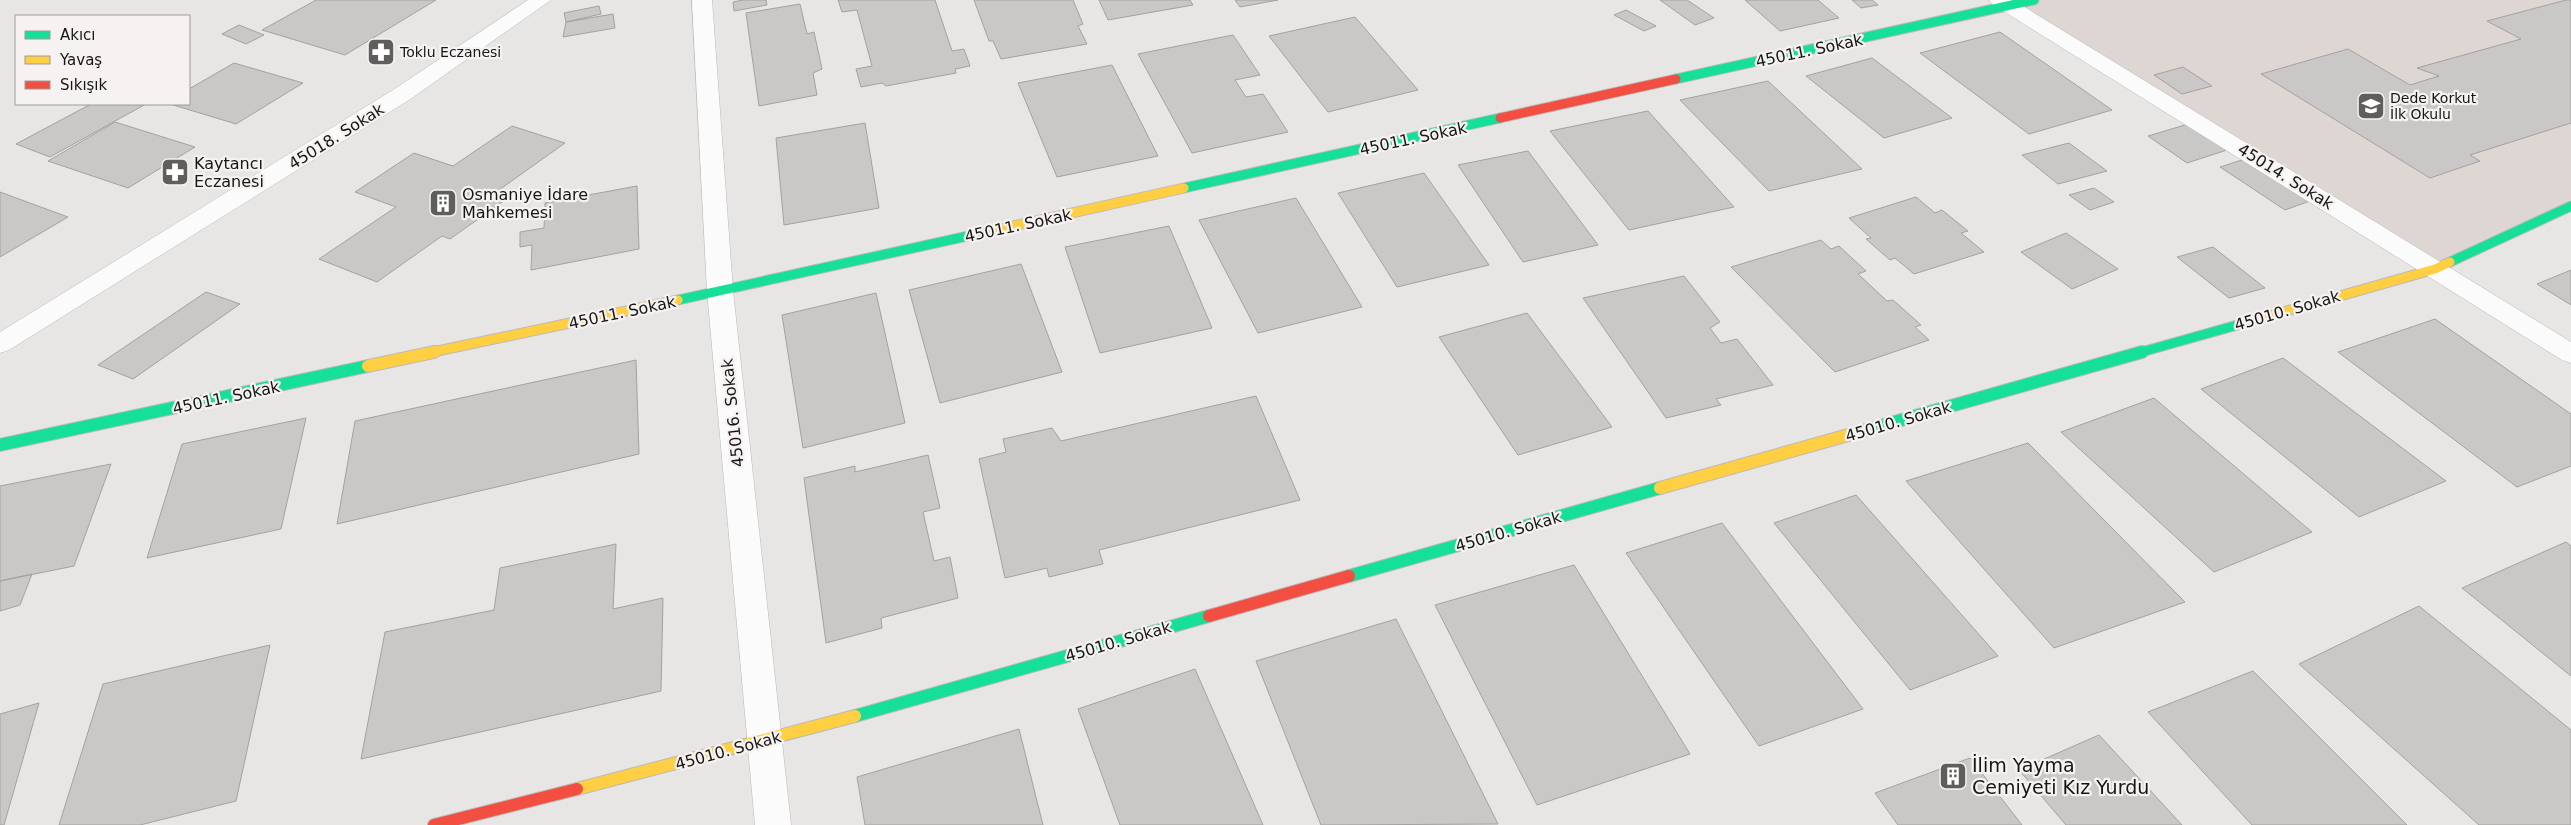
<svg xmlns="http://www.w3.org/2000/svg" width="2571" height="825" viewBox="0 0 2571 825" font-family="'DejaVu Sans',sans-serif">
  <rect width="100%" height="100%" fill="#e8e6e4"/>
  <path fill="#ded6d3" d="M2034,0H2571V206L2435,269L2009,6Z"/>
  <path fill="#cac8c7" stroke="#a3a2a1" d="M316,0H436L345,55L262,30Z
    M743,0H766L767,5L734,11L733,2Z
    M838,0H935L952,51L964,49L970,66L955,69L956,73L886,86L882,83L861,87L856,69L872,66L857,10L842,12Z
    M974,0H1073L1083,24L1078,26L1087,44L1001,59L993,41H989Z
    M1099,0H1190L1193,5L1108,20Z
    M1235,0H1278L1240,7Z
    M1660,0H1687L1714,18L1695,25Z
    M1745,0H1818L1839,18L1780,31Z
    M1852,0H1872L1878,5L1861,8Z
    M2566,0H2571V123L2470,155L2480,161L2430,178L2261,74L2348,49L2410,85L2439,76L2417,68L2521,39L2487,21Z
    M800,4L807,34L814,32L822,69L813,73L817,95L759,106L746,13Z
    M599,6L601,14L566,22L564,13Z
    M1626,10L1656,26L1644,31L1614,15Z
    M613,14L615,28L563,37L566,22Z
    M1355,17L1418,90L1328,112L1269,36Z
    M239,25L264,35L246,44L222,34Z
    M2000,32L2112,110L2029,134L1920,53Z
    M1233,35L1260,75L1235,80L1246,97L1263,94L1288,132L1192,153L1138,54Z
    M1872,58L1952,118L1884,138L1806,76Z
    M234,63L303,83L236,124L170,104H189V89Z
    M1112,65L1158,156L1057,177L1018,83Z
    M2183,67L2212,86L2182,94L2154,75Z
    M1768,81L1862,169L1769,191L1680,100Z
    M91,104H146L50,157L16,144Z
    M1648,111L1734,207L1629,230L1550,131Z
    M115,122L195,147L128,188L48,161Z
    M865,123L879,208L784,225L776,138Z
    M2188,124L2227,150L2187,163L2148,136Z
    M512,126L565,143L492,195L505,200L450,239L442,236L377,282L319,259L396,207L355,192L414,153L453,166Z
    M2069,143L2107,171L2058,184L2022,155Z
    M1528,151L1598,245L1523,262L1458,165Z
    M2245,159L2310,201L2285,210L2220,167Z
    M1424,173L1489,265L1397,287L1338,193Z
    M637,186L639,249L531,270L532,245L520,247V232L544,228L545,203Z
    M2094,188L2114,202L2090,210L2069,195Z
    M0,192L68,217L0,257Z
    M1916,197L1935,213L1942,210L1968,231L1961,233L1984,252L1914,274L1895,258L1890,260L1866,239L1871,238L1849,218Z
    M1296,198L1362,307L1258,333L1199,220Z
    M1169,226L1212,328L1100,353L1065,247Z
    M2066,233L2118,269L2072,289L2021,252Z
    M1821,240L1831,249L1839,246L1866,271L1858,274L1887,301L1893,300L1921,325L1915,327L1929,340L1835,372L1731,267Z
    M2213,247L2265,288L2229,298L2177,257Z
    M1021,264L1062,372L940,403L909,290Z
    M2571,270V305L2537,284Z
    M1684,276L1720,322L1710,328L1721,343L1737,339L1773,385L1716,399L1721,405L1666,418L1583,298Z
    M206,292L240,304L133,379L98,365Z
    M876,293L905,423L803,448L782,315Z
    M1527,313L1612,427L1518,455L1439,337Z
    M2435,319L2571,414V466L2517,487L2338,352Z
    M2283,358L2446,481L2359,517L2201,389Z
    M636,360L639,454L337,524L355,421Z
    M1256,396L1300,500L1099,550L1103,564L1049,577L1047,568L1005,578L979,459L1006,452L1003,439L1052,428L1061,441Z
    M2154,398L2312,532L2214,572L2061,432Z
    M306,418L281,529L147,558L182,444Z
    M2028,443L2185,602L2054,648L1906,481Z
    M928,455L940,508L923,512L934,561L950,557L958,598L881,618L882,628L826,643L804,478L855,466V472Z
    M111,464L74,566L0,581V486Z
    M1856,495L1998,656L1910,690L1774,523Z
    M1722,523L1863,709L1759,746L1626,553Z
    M2566,542L2571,546V676L2462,588Z
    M616,544L613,609L663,598L661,691L361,759L385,632L494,610L500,568Z
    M1574,565L1690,754L1537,805L1435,605Z
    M32,574L20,605L0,611V581Z
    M2419,606L2571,730V825H2479L2299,664Z
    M1396,619L1498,824L1321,825L1256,661Z
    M270,645L236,801L140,825H59L103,684Z
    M1195,669L1263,825H1120L1078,709Z
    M2253,671L2407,825H2252L2148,712Z
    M39,703L4,825H0V714Z
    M1019,729L1043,825H865L857,777Z
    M2099,735L2182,825H2066L2019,770Z
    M1970,758L2022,825H1898L1875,793Z"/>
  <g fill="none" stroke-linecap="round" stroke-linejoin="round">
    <g stroke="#bbbab9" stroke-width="1">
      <path id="street" d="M528,0H551L409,100L9,350L0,353V332L393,90Z
        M692,0H712L733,291L791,825H755L707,291Z
        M1989,0H2013L2571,342V363L2562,360L1992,4Z"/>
    </g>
    <g stroke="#bbbab9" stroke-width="11">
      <path id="fast-far1" d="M1676,79L2034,0
        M1184,188L1500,118
        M2450,262L2571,206
        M678,300L995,230
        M2138,353L2248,322"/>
    </g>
    <g stroke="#bbbab9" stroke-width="14">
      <path id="fast" d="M1859,432L2142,352
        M0,445L368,366
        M1349,576L1660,488
        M855,716L1209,616"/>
    </g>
    <g stroke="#bbbab9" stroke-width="11">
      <path id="slow-far1" d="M995,230L1184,188
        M2248,322L2435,269L2450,262
        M428,353L678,300"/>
    </g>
    <g stroke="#bbbab9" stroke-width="14">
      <path id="slow" d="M368,366L434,352
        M1660,488L1859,432
        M577,789L855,716"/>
    </g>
    <g stroke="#bbbab9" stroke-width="11">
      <path id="jam-far1" d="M1500,118L1676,79"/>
    </g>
    <g stroke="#bbbab9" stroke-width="14">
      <path id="jam" d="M1209,616L1349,576
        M434,825L577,789"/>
    </g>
    <use href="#street" fill="#fcfbfb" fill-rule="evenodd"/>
    <use href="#fast-far1" stroke="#16e098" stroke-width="9"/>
    <use href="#fast" stroke="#16e098" stroke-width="12"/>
    <use href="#slow-far1" stroke="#ffcf43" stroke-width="9"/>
    <use href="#slow" stroke="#ffcf43" stroke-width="12"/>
    <use href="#jam-far1" stroke="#f24e42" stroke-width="9"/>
    <use href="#jam" stroke="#f24e42" stroke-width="12"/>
  </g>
  <defs>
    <g id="pharmacy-square" transform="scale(1.4375)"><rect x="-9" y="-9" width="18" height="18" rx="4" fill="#605e5d" stroke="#f6f2f1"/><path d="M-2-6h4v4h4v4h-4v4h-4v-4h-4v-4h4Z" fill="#fff"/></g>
    <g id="school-square" transform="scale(1.4375)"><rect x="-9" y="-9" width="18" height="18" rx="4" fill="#605e5d" stroke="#f6f2f1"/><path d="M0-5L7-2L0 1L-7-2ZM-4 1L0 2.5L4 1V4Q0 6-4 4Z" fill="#fff"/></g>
    <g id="building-square" transform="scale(1.4375)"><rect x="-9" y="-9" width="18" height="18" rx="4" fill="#605e5d" stroke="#f6f2f1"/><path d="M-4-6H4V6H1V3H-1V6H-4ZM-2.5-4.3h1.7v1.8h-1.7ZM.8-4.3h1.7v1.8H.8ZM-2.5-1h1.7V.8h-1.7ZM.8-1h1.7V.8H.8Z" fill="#fff"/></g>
  </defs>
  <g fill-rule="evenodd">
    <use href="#pharmacy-square" x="381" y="52"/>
    <use href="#school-square" x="2371" y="106"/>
    <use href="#pharmacy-square" x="175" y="172"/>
    <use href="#building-square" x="443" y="203"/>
    <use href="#building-square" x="1953" y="776"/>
  </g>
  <g text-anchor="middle" stroke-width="4.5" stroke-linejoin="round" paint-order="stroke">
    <g font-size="14" fill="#171515" stroke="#f6f2f1" text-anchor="start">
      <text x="400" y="57">Toklu Eczanesi</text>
      <text x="2390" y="103">Dede Korkut<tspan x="2390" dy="16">İlk Okulu</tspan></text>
    </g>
    <g font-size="16" fill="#171515" stroke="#f6f2f1">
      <text transform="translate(1809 50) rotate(-12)" y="6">45011. Sokak</text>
      <text transform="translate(336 136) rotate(-32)" y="6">45018. Sokak</text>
      <text transform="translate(1413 138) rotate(-12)" y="6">45011. Sokak</text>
      <text transform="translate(2286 176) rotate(32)" y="6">45014. Sokak</text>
      <text transform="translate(1018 225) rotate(-12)" y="6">45011. Sokak</text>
      <text transform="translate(2287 310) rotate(-16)" y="6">45010. Sokak</text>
      <text transform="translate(622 312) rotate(-12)" y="6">45011. Sokak</text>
      <text transform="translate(226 397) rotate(-12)" y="6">45011. Sokak</text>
      <text transform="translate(732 413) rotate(-96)" y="6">45016. Sokak</text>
      <text transform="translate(1898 421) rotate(-16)" y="6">45010. Sokak</text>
      <text transform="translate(1508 531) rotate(-16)" y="6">45010. Sokak</text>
      <text transform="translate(1118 641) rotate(-16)" y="6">45010. Sokak</text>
      <text transform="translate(728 750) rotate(-15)" y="6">45010. Sokak</text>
    </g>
    <g font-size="16" fill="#171515" stroke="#f6f2f1" text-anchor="start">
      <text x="194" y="169">Kaytancı<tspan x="194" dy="18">Eczanesi</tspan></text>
      <text x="462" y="200">Osmaniye İdare<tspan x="462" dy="18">Mahkemesi</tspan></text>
    </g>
    <g font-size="19" fill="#171515" stroke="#f6f2f1" text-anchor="start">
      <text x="1972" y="772">İlim Yayma<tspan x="1972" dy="22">Cemiyeti Kız Yurdu</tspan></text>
    </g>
  </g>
  <rect x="15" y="15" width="175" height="90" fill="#f6f2f1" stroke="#9d9a99"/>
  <rect x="25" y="31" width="25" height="8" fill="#16e098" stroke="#9d9a99"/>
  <text x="60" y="40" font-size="15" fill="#171515">Akıcı</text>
  <rect x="25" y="56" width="25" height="8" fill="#ffcf43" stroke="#9d9a99"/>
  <text x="60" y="65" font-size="15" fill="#171515">Yavaş</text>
  <rect x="25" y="81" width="25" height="8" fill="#f24e42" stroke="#9d9a99"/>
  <text x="60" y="90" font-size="15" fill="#171515">Sıkışık</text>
</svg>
